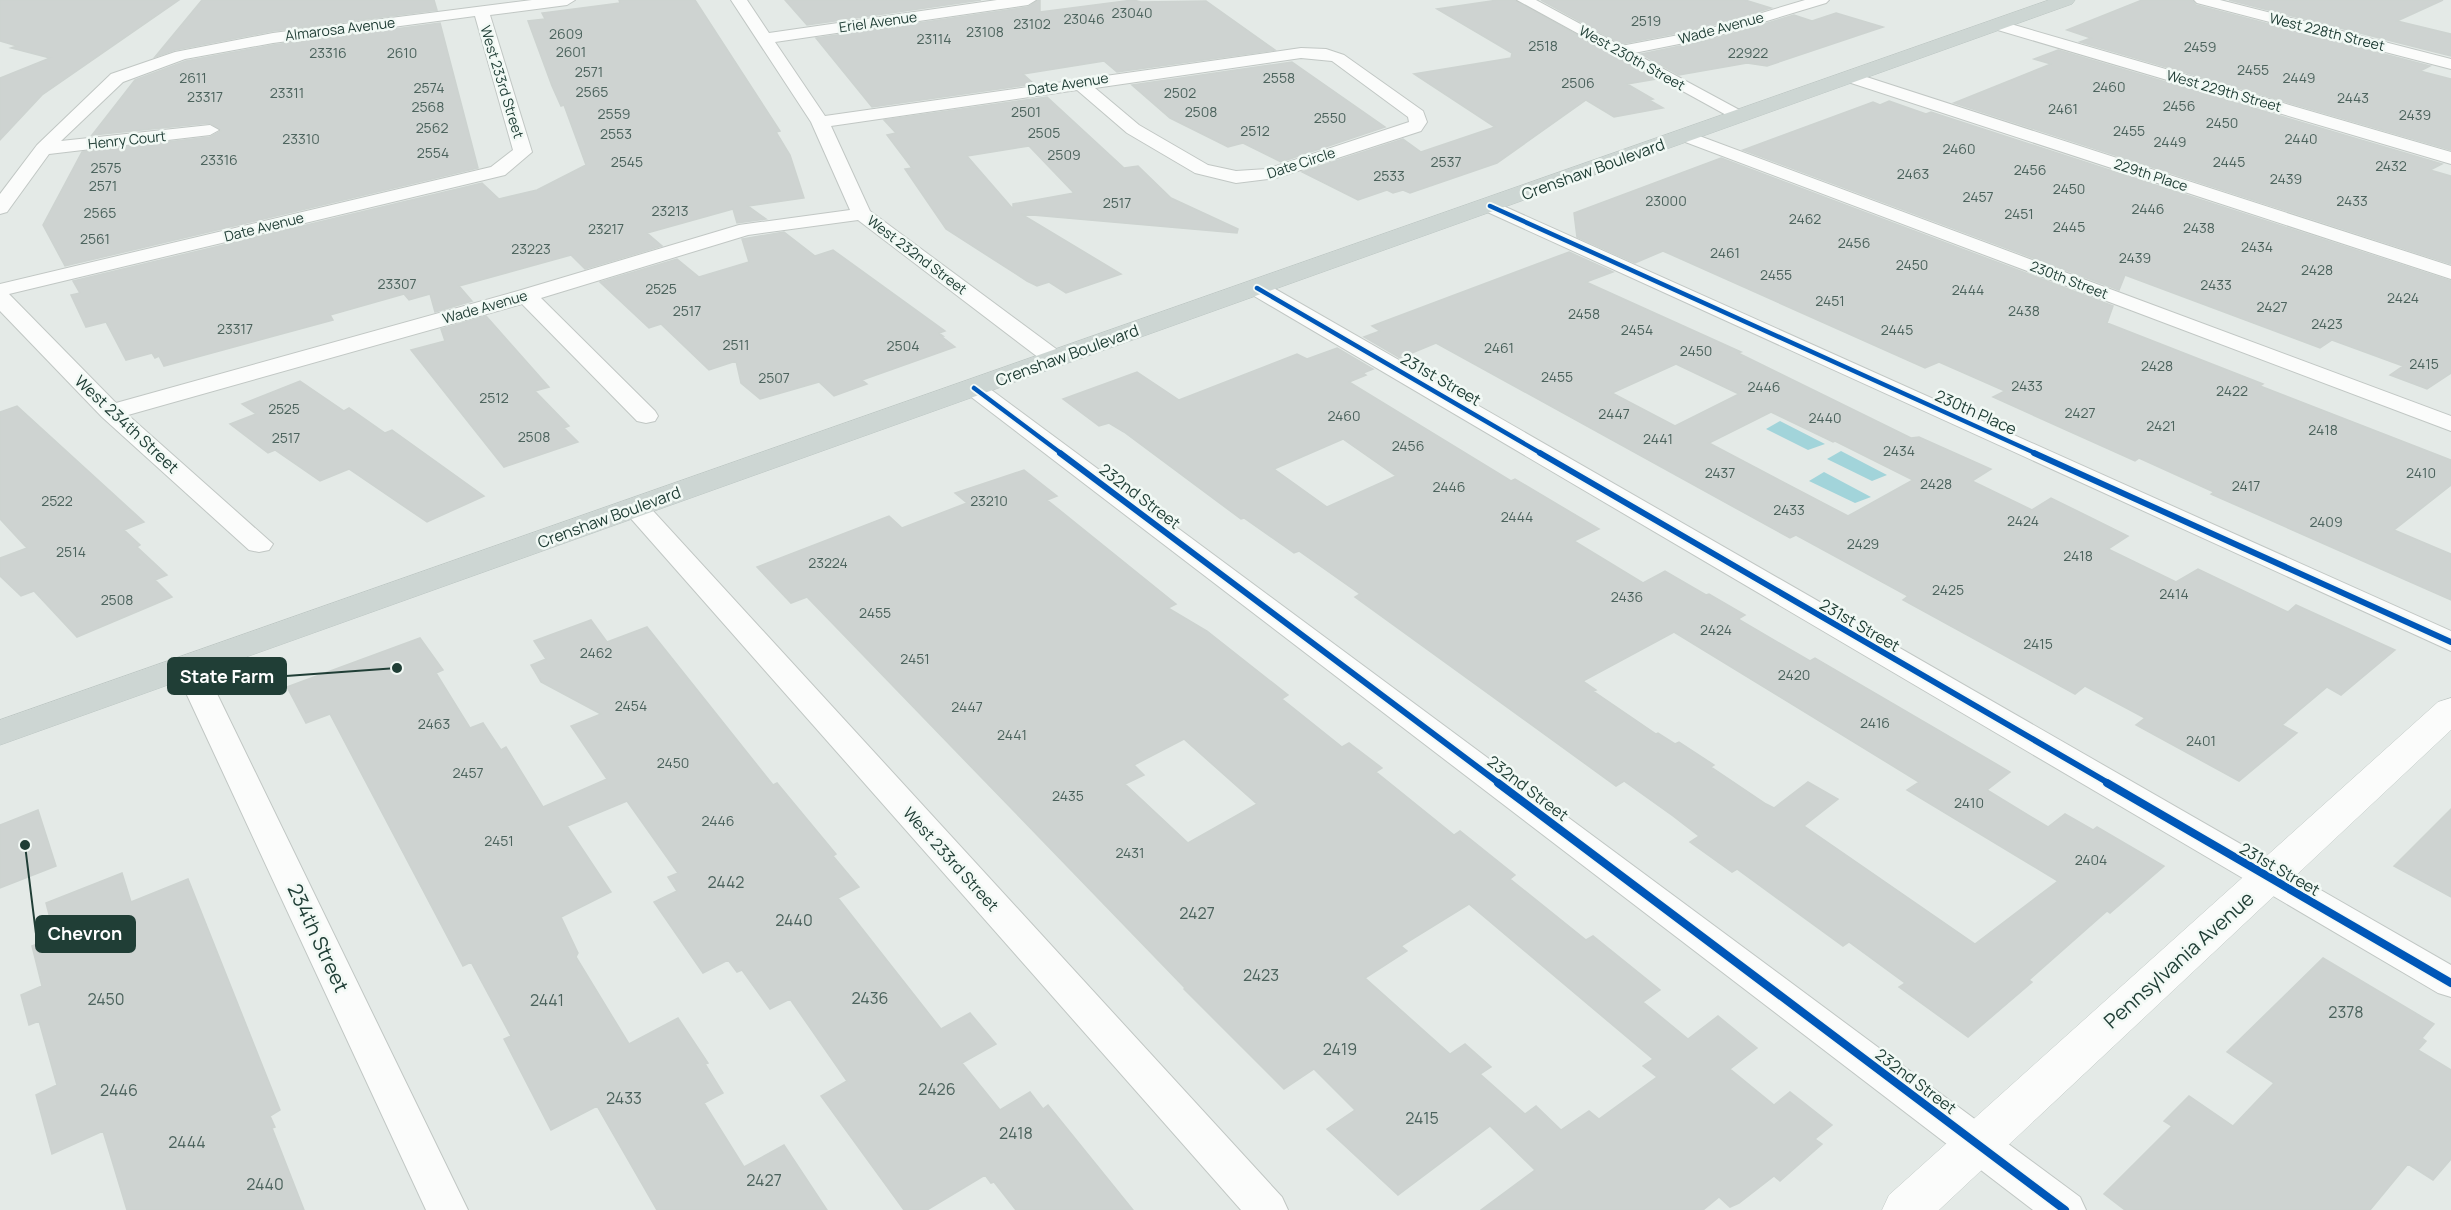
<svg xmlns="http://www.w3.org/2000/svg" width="2451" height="1210" viewBox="0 0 2451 1210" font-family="Manrope,sans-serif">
  <rect width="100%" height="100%" fill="#e4eae7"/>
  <path fill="#a2d4da" d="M1780,421L1825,444L1808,450L1766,429Z
    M1841,451L1887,475L1872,481L1827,459Z
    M1824,472L1871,497L1855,503L1809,481Z"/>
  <path fill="#ced3d1" stroke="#cdd3d0" stroke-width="1.5" fill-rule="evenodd" d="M0,0H179L42,95L0,140V78L50,58L11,48L17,46L0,41Z
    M202,0H434L437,10L273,31L175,50L155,57Z
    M619,0H695L780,131L776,132L790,155L804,198L748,206L766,219L737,223L733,209L647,233L662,246L585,269L571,255L459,286L472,301L435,312L430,294L409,300L404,294L330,315L333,320L164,366L159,356L155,358L152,353L126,360L106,322L86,327L71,295L80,293L73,281L482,183L499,199L537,190L586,165L564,105L561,106L552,86L528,21L545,19L542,13L620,3Z
    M785,0H981L807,25Z
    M1038,0H1040V12L1133,0L1141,2L1206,1L1275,50L1117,72L1104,61L1023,74L1034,84L872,107L816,38L1028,7Z
    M1498,0H1515L1656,79L1627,84L1653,99L1649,100L1663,108L1614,117L1586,100L1497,163L1410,193L1403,190L1393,193L1387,190L1358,200L1302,172L1403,139L1421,152L1495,127L1414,74L1511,58L1512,53L1437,9Z
    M1541,0H1745L1771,8L1704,28L1621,44Z
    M2142,0H2192L2196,5L2430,66L2420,71L2451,79V150L2080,42L2091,38L2067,30Z
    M2229,0H2443L2397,21L2451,34V56Z
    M1836,13L1883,27L1767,66L1747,63L1679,75L1641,54L1714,39L1794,15L1812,21Z
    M440,23L478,168L65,266L43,225L82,152L210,137L221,131L210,123L92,135L135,80L186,61L273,45Z
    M2058,50L2442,164L2430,170L2451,176V264L1954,103L2051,64L2034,59Z
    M1292,62L1385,127L1281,162L1243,143L1228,147L1170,118L1132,85Z
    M1047,97L1124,168L1138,166L1171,198L1238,229L1237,233L1021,214L1121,274L1066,293L1049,282L1037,286L1027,281L946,229L905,169L912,168L887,135L896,133L884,120ZM1029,146L1074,193L1013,204V209L967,156Z
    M1889,101L1926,114L1931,112L2451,281V373L2427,389L2390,375L2403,366L2332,340L2320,348L2125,275L2119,290L1743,150L1873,102L1880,105Z
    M1721,158L2113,306L2107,323L2263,384L2260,386L2451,460V485L2394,530L2451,554V600L2211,494L2214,492L2139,458L2135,461L1993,397L2005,391L1939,362L1925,368L1663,251L1635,263L1577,237L1574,213Z
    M784,232L815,256L833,250L945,331L939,333L943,336H941L955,347L862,380L867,384L834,396L819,382L760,399L741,383L736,361L709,370L661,324L649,328L600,282L677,259L699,277L749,262L742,239Z
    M1569,252L1613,272L1586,282L1741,352L1738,353L1911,438L1919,437L1991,469L1972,481L2032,510L2051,498L2128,536L2108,549L2176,582L2198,569L2288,612L2296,605L2395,650L2341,695L2327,687L2282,725L2297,733L2239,781L2136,725L2145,718L2085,686L2075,694L1903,600L1908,596L1796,535L1790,538L1436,343L1400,358L1364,337L1380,331L1372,326ZM1676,364L1739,394L1675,426L1612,393ZM1771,412L1833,442L1835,441L1913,480L1848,516L1709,443Z
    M486,316L549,387L535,391L569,426L564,428L578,442L504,467L411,350L445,341L441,329Z
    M1337,348L1373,369L1363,373L1366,375L1349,382L1511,481L1515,479L1599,529L1574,541L1643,583L1665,571L1706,595L1709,594L1745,615L1738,619L1810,661L1815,658L2010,772L1987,790L2048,827L2065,814L2093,830L2097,827L2164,866L2110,913L2107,911L2029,980L2032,982L1968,1037L1899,987L1905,983L1849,942L1843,946L1737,869L1732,872L1690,842L1699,836L1673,816L1624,781L1616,786L1355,597L1360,594L1299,551L1294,553L1244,518L1241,519L1124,432L1109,423L1099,426L1063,399L1137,372L1179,400L1297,354L1307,359ZM1343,439L1396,476L1327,507L1274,469ZM1674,632L1919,782L1907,790L2058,881L1975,944L1804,826L1838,799L1808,782L1774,808L1766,804L1714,769L1711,767L1714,765L1679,742L1675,744L1658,733L1656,734L1593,691L1596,690L1583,681Z
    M300,381L344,411L349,408L385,433L392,430L484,496L427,522L349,469L320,481L275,450L268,453L230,424L256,414L242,404Z
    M17,406L144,522L124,530L140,545L137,547L167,575L155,580L172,597L77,637L34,591L21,596L0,576V558L27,548L0,519V412Z
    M1024,470L1057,496L1047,500L1176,604L1168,608L1207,631L1288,695L1282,699L1342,747L1349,743L1382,768L1376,772L1454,835L1460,831L1515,875L1510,879L1586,940L1593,936L1660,990L1643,1002L1688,1039L1718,1016L1757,1048L1730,1069L1774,1105L1790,1092L1832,1125L1815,1139L1822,1144L1780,1181L1774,1176L1739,1203L1730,1207L1719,1197L1703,1210H1481L1535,1170L1490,1126L1398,1195L1327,1129L1355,1110L1314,1069L1284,1089L1184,989L1185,988L807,597L791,603L757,567L889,516L902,528L967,503L955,493ZM1184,739L1257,804L1188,843L1125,784L1144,775L1134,765ZM1469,904L1653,1059L1643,1066L1657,1077L1599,1119L1589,1111L1561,1130L1536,1106L1525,1114L1480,1074L1491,1067L1465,1044L1450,1054L1365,978L1407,951L1401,946Z
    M591,620L607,642L647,627L773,785L777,783L836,854L833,856L859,887L838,898L941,1029L970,1013L996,1044L962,1063L1000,1110L1030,1092L1043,1109L1048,1105L1133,1210H1016L994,1182L991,1183L985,1175L927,1210H904L821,1096L847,1081L790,999L770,1009L742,970L737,972L728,960L703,973L654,902L677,891L668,877L678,873L627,801L567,826L611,892L561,917L578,953L576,957L629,1044L678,1018L708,1063L705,1064L723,1093L704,1103L744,1167L784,1145L827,1210H657L597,1106L551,1130L504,1039L511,1036L471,962L463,966L330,714L306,723L287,687L420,638L443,670L436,673L470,728L483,723L501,750L506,747L543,807L607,779L571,726L601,714L541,682L531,665L546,659L534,641Z
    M2451,809V897L2394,866Z
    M38,810L56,866L0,888V825Z
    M122,873L131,902L188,879L280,1110L270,1116L275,1127L272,1128L304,1210H127L103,1131L52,1154L36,1095L57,1085L39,1021L29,1025L21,995L42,986L32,946L55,937L46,903Z
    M2323,958L2434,1024L2422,1038L2426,1041L2418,1050L2451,1070V1159L2433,1180L2408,1164L2370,1210H2125L2104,1194L2172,1126L2164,1121L2189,1096L2233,1126L2274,1083L2227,1052Z"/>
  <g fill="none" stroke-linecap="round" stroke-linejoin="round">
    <g stroke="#c1c7c4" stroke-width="2">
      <path id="street" d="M532,0H575L567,5L490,15L532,152L505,175L9,294L116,403L518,291L739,225L850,210L811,122L731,0H747L769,33L997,0H1036L1028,5L775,42L825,116L1301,48L1326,49L1344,55L1423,111L1427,122L1421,131L1276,178L1236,183L1195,173L1127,133L1077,90L831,126L870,211L1063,354L1067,359L1063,364H1047L858,220L748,235L541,298L655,411L658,416L655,421L646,423L637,421L522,304L128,415L273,544L269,550L259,552L249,550L102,417L0,311V284L491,167L513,150L475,16L273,43L185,59L123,82L61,141L210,125L219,130L210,135L49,154L7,212L0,214V194L37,145L111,74L175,52L273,33ZM1301,58L1332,61L1408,117L1409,122L1267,169L1236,171L1208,165L1139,125L1095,88Z
        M1517,0H1536L1621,46L1705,30L1805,0H1829L1826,3L1714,37L1634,53L1745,113L1748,117L1739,122Z
        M2194,0H2220L2451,59V69L2197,3Z
        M1997,20L2451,152V164L1991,28L1989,25Z
        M1851,72L2451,266V279L1845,81L1843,77Z
        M1686,131L2451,416V431L1680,140L1677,136Z
        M1490,200L2451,631V651L1483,210L1480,206L1483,202Z
        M1257,282L1265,283L2451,965V997L2438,993L1249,293L1246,288L1249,283Z
        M974,381L982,383L2080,1197L2086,1210H2033L966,393L962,388L966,383Z
        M635,499L644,501L1282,1197L1288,1210H1241L626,513L622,507L626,501Z
        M189,658L200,660L204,667L468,1210H426L174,667L178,660Z"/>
    </g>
    <g stroke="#bfc7c4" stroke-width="1">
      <path id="secondary" d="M2451,698V730L1939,1210H1882L1889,1195L2438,702Z"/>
    </g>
    <g stroke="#bcc6c3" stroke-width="1">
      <path id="primary" d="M2049,0H2075L2072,4L0,745V720Z"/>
    </g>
    <use href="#street" fill="#fbfcfb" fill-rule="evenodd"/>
    <use href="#secondary" fill="#fbfcfb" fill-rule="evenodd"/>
    <use href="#primary" fill="#cdd6d3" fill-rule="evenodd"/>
    <g stroke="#f2f9f5" stroke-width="8">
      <path id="cycleway-far2" d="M1490,206L2037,454
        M1257,288L1542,454
        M974,388L1062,454"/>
    </g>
    <g stroke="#f2f9f5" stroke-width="10">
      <path id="cycleway-far1" d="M1060,453L1500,784
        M1540,453L2110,784
        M2034,453L2451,642"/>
    </g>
    <g stroke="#f2f9f5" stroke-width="11">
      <path id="cycleway" d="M1498,783L2065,1210
        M2107,783L2451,983"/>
    </g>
    <use href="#cycleway-far2" stroke="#0057b8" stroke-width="4.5"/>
    <use href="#cycleway-far1" stroke="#0057b8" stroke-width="6"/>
    <use href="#cycleway" stroke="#0057b8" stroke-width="8"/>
  </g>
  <g text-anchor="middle" stroke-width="5" stroke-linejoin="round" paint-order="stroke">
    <g font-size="14" fill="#4c635d">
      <text x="1132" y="18">23040</text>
      <text x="1084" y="24">23046</text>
      <text x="1646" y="26">2519</text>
      <text x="1032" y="29">23102</text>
      <text x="985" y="37">23108</text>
      <text x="566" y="39">2609</text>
      <text x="934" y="44">23114</text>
      <text x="1543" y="51">2518</text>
      <text x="2200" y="52">2459</text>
      <text x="571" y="57">2601</text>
      <text x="328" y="58">23316</text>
      <text x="402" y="58">2610</text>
      <text x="1748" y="58">22922</text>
      <text x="2253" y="75">2455</text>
      <text x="589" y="77">2571</text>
      <text x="193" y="83">2611</text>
      <text x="1279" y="83">2558</text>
      <text x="2299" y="83">2449</text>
      <text x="1578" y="88">2506</text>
      <text x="2109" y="92">2460</text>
      <text x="429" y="93">2574</text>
      <text x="592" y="97">2565</text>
      <text x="287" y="98">23311</text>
      <text x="1180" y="98">2502</text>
      <text x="205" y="102">23317</text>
      <text x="2353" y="103">2443</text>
      <text x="2179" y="111">2456</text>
      <text x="428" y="112">2568</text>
      <text x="2063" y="114">2461</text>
      <text x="1026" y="117">2501</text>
      <text x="1201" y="117">2508</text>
      <text x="614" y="119">2559</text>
      <text x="2415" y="120">2439</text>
      <text x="1330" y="123">2550</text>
      <text x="2222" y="128">2450</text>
      <text x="432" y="133">2562</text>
      <text x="1255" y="136">2512</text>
      <text x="2129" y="136">2455</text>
      <text x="1044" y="138">2505</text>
      <text x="616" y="139">2553</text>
      <text x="301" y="144">23310</text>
      <text x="2301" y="144">2440</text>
      <text x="2170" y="147">2449</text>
      <text x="1959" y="154">2460</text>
      <text x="433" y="158">2554</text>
      <text x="1064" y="160">2509</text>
      <text x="219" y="165">23316</text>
      <text x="627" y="167">2545</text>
      <text x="1446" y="167">2537</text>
      <text x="2229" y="167">2445</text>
      <text x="2391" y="171">2432</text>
      <text x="106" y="173">2575</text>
      <text x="2030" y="175">2456</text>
      <text x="1913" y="179">2463</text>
      <text x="1389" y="181">2533</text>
      <text x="2286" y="184">2439</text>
      <text x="103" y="191">2571</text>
      <text x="2069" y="194">2450</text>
      <text x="1978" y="202">2457</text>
      <text x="1666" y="206">23000</text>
      <text x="2352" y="206">2433</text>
      <text x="1117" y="208">2517</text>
      <text x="2148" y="214">2446</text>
      <text x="670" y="216">23213</text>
      <text x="100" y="218">2565</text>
      <text x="2019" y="219">2451</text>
      <text x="1805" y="224">2462</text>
      <text x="2069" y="232">2445</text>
      <text x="2199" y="233">2438</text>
      <text x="606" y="234">23217</text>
      <text x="95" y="244">2561</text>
      <text x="1854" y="248">2456</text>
      <text x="2257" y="252">2434</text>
      <text x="531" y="254">23223</text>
      <text x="1725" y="258">2461</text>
      <text x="2135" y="263">2439</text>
      <text x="1912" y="270">2450</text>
      <text x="2317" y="275">2428</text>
      <text x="1776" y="280">2455</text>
      <text x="397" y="289">23307</text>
      <text x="2216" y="290">2433</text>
      <text x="661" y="294">2525</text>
      <text x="1968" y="295">2444</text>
      <text x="2403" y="303">2424</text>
      <text x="1830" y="306">2451</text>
      <text x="2272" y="312">2427</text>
      <text x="687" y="316">2517</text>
      <text x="2024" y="316">2438</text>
      <text x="1584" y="319">2458</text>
      <text x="2327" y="329">2423</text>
      <text x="235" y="334">23317</text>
      <text x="1637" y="335">2454</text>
      <text x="1897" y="335">2445</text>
      <text x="736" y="350">2511</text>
      <text x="903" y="351">2504</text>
      <text x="1499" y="353">2461</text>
      <text x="1696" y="356">2450</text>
      <text x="2424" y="369">2415</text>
      <text x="2157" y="371">2428</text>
      <text x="1557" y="382">2455</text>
      <text x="774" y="383">2507</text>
      <text x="2027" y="391">2433</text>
      <text x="1764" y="392">2446</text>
      <text x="2232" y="396">2422</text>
      <text x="494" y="403">2512</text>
      <text x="284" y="414">2525</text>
      <text x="2080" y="418">2427</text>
      <text x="1614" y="419">2447</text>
      <text x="1344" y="421">2460</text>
      <text x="1825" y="423">2440</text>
      <text x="2161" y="431">2421</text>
      <text x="2323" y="435">2418</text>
      <text x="534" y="442">2508</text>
      <text x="286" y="443">2517</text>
      <text x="1658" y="444">2441</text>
      <text x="1408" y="451">2456</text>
      <text x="1899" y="456">2434</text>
      <text x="1720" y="478">2437</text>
      <text x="2421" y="478">2410</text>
      <text x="1936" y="489">2428</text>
      <text x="2246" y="491">2417</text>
      <text x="1449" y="492">2446</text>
      <text x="57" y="506">2522</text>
      <text x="989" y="506">23210</text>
      <text x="1789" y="515">2433</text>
      <text x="1517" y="522">2444</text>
      <text x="2023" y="526">2424</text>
      <text x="2326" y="527">2409</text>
      <text x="1863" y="549">2429</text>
      <text x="71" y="557">2514</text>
      <text x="2078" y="561">2418</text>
      <text x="828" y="568">23224</text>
      <text x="1948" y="595">2425</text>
      <text x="2174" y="599">2414</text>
      <text x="1627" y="602">2436</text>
      <text x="117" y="605">2508</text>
      <text x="875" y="618">2455</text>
      <text x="1716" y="635">2424</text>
      <text x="2038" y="649">2415</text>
      <text x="596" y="658">2462</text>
      <text x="915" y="664">2451</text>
      <text x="1794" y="680">2420</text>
      <text x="631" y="711">2454</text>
      <text x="967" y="712">2447</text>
      <text x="1875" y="728">2416</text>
      <text x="434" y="729">2463</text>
      <text x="1012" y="740">2441</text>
      <text x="2201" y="746">2401</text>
      <text x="673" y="768">2450</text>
      <text x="468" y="778">2457</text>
      <text x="1068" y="801">2435</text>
      <text x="1969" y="808">2410</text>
      <text x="718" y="826">2446</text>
      <text x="499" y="846">2451</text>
      <text x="1130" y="858">2431</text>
      <text x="2091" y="865">2404</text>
    </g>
    <g font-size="14" fill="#203e36" stroke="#f2f9f5">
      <text transform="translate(878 22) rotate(-8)" y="5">Eriel Avenue</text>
      <text transform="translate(1721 28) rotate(-15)" y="5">Wade Avenue</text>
      <text transform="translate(340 29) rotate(-7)" y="5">Almarosa Avenue</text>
      <text transform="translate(2327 32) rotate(14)" y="5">West 228th Street</text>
      <text transform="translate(1632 58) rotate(29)" y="5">West 230th Street</text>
      <text transform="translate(502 82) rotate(73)" y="5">West 233rd Street</text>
      <text transform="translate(1068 84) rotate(-9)" y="5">Date Avenue</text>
      <text transform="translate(2224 91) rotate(16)" y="5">West 229th Street</text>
      <text transform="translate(127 140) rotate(-6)" y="5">Henry Court</text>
      <text transform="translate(1301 163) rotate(-18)" y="5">Date Circle</text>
      <text transform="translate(2151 175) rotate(18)" y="5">229th Place</text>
      <text transform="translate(264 227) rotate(-14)" y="5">Date Avenue</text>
      <text transform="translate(917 255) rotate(37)" y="5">West 232nd Street</text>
      <text transform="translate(2069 280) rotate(21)" y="5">230th Street</text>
      <text transform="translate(485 307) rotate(-16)" y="5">Wade Avenue</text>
    </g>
    <g font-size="16" fill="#203e36" stroke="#f2f9f5">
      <text transform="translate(1593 169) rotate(-20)" y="6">Crenshaw Boulevard</text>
      <text transform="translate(1067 355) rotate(-20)" y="6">Crenshaw Boulevard</text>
      <text transform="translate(1441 379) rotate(30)" y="6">231st Street</text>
      <text transform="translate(1976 412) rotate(24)" y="6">230th Place</text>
      <text transform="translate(127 424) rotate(43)" y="6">West 234th Street</text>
      <text transform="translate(1140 496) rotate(37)" y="6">232nd Street</text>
      <text transform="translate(609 517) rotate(-20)" y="6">Crenshaw Boulevard</text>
      <text transform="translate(1860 625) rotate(30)" y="6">231st Street</text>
      <text transform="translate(1528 788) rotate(37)" y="6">232nd Street</text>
      <text transform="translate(951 859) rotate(48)" y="6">West 233rd Street</text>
      <text transform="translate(2280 869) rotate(30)" y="6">231st Street</text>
      <text transform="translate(1916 1081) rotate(37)" y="6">232nd Street</text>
    </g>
    <g font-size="16" fill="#4c635d">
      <text x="726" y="888">2442</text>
      <text x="1197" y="919">2427</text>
      <text x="794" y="926">2440</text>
      <text x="1261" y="981">2423</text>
      <text x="870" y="1004">2436</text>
      <text x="106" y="1005">2450</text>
      <text x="547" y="1006">2441</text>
      <text x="2346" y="1018">2378</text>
      <text x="1340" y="1055">2419</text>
      <text x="937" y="1095">2426</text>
      <text x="119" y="1096">2446</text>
      <text x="624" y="1104">2433</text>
      <text x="1422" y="1124">2415</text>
      <text x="1016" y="1139">2418</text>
      <text x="187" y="1148">2444</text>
      <text x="764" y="1186">2427</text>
      <text x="265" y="1190">2440</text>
    </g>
    <g font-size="20" fill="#203e36" stroke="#f2f9f5">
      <text transform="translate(318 938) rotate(65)" y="7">234th Street</text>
      <text transform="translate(2179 960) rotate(-42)" y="7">Pennsylvania Avenue</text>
    </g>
  </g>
  <path fill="none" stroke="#203e36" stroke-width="2" d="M397 668L286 676M25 845L36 934"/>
  <g fill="#203e36" stroke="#f2f9f5" stroke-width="2">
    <circle cx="397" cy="668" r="6"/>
    <circle cx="25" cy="845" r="6"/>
  </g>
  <g fill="#203e36" stroke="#203e36" stroke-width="2">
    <rect x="168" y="658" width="118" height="36" rx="6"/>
    <rect x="36" y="916" width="99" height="36" rx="6"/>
  </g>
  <g font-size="18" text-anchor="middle" font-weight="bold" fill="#fff">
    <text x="227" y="683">State Farm</text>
    <text x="85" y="940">Chevron</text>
  </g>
</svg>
